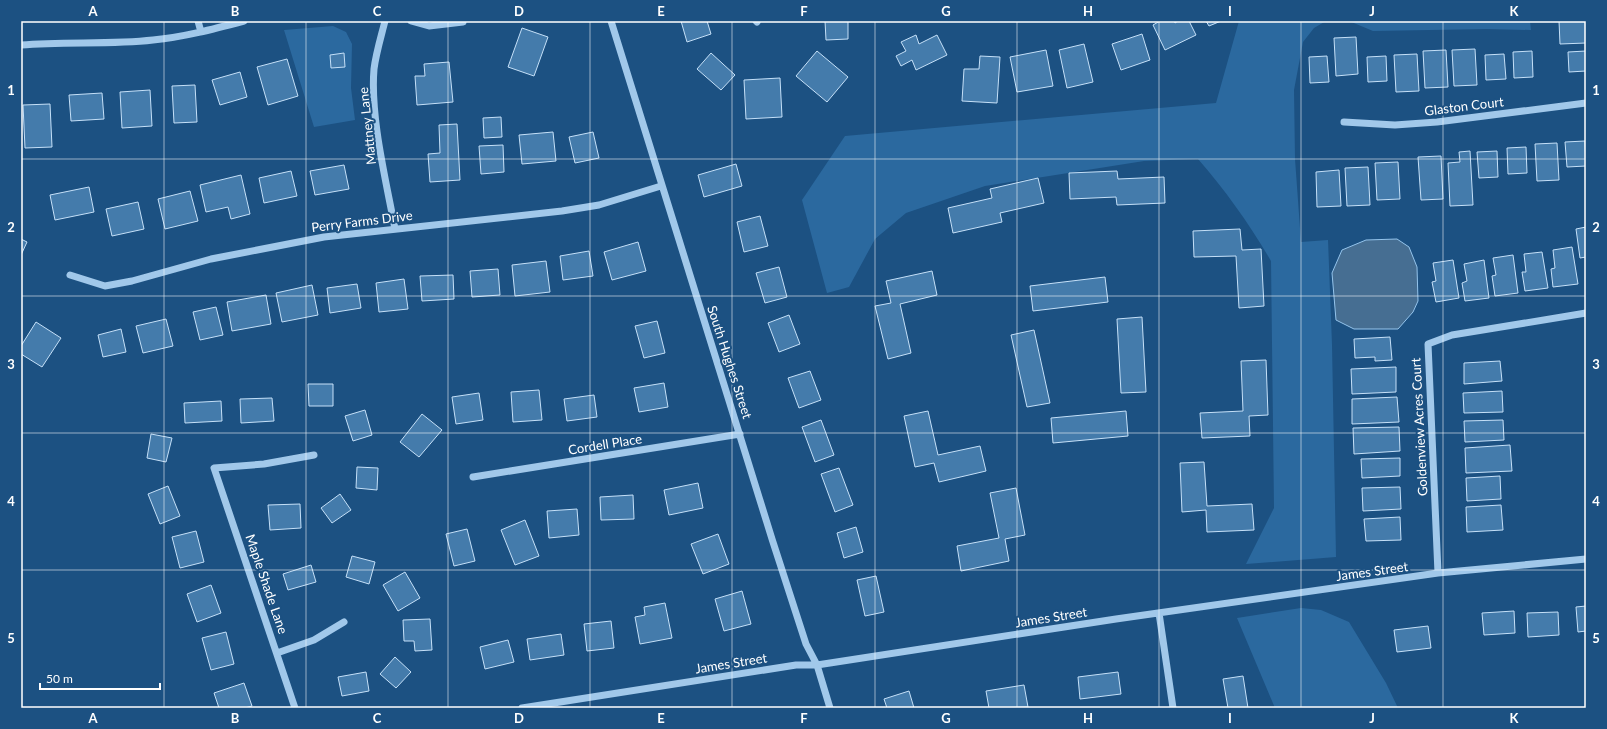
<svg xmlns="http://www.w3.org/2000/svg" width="1607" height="729" viewBox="0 0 1607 729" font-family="Lato,sans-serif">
  <rect width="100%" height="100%" fill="#1c5182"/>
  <path fill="#2b699f" d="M1239,21H1326L1314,28L1303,42L1294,90L1295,159L1301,242L1328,240L1332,345L1336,557L1246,564L1274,508L1271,261C1250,225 1226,191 1198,159L1144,161L985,186L906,213L875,239L849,287L827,293L802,200L845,136L1216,103Z
    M1349,21H1530L1531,30L1487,29L1373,31Z
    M333,26L346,32L352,44L351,88L355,120L314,127L284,30Z
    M1301,608L1321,610L1349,622L1386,683L1398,708H1275L1237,618Z"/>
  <path fill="#466e92" stroke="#94c4ec" d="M1397,239L1409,247L1417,267L1418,301L1413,312L1398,329H1354L1336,320L1332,273L1342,250L1366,240Z"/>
  <path fill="#447bab" stroke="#c5e0f8" d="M681,21H707L711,34L687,42Z
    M825,21H848V39L826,40Z
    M1160,21H1174L1175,23L1178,21H1189L1196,35L1165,50L1153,25Z
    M1206,21H1221L1209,26Z
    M1559,21H1586V43L1560,44Z
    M522,28L548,37L534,76L508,67Z
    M1142,34L1150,60L1121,70L1112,44Z
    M916,35L919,44L937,35L947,55L916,70L912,60L901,66L896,56L906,51L901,42Z
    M1356,37L1358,74L1336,76L1334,38Z
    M1084,44L1093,82L1067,88L1059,50Z
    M1475,49L1477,85L1454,86L1452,50Z
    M1046,50L1053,86L1017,92L1010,57Z
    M1446,50L1448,87L1425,88L1423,51Z
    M817,51L848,77L827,102L796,76Z
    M1532,51L1533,77L1514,78L1513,52Z
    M1586,51V71L1569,72L1568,52Z
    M344,53L345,67L331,68L330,55Z
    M711,53L735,75L721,90L697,69Z
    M1417,54L1419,91L1396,92L1394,55Z
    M1504,54L1506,79L1486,80L1485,55Z
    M980,56L1000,57L997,103L962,101L964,69H979Z
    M1327,56L1329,82L1310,83L1309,57Z
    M1386,56L1387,81L1368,82L1367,57Z
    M287,59L298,96L268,105L257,67Z
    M449,62L453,102L417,105L415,76H425L424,64Z
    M240,72L247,97L220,105L212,80Z
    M780,78L782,117L746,119L744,80Z
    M195,85L197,122L174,123L172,86Z
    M150,90L152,126L122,128L120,92Z
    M102,93L104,119L71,121L69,95Z
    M50,104L52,147L25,148L23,105Z
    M501,117L502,137L484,138L483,118Z
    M457,124L460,180L430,182L428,154L440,153L439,125Z
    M553,132L556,161L522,164L519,135Z
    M593,132L599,158L575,163L569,137Z
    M1585,141L1586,166L1567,167L1565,142Z
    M1557,143L1559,180L1537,181L1535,144Z
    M503,145L504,172L481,174L479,146Z
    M1526,147L1527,173L1508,174L1507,148Z
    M1470,151L1473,205L1450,206L1448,163L1460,162L1459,152Z
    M1497,151L1498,177L1479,178L1477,152Z
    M1441,156L1443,199L1421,200L1418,157Z
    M1398,162L1400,199L1377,200L1375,163Z
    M736,164L742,186L704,197L698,175Z
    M344,165L349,189L315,195L310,171Z
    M1368,167L1370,205L1347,206L1345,168Z
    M1339,170L1341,206L1317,207L1316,172Z
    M291,171L297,196L264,203L259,178Z
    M1117,171L1118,179L1164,177L1165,203L1117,205L1116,197L1070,199L1069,173Z
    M241,175L250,214L231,219L228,207L206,212L200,185Z
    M1038,178L1044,203L1000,213L1002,222L953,233L948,208L992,198L990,189Z
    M89,187L94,212L55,220L50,195Z
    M190,191L198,221L165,229L158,199Z
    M138,202L144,229L112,236L106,209Z
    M760,216L768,246L744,252L737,222Z
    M1586,227V257L1580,258L1576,229Z
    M1240,229L1242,250L1261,249L1264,306L1239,308L1236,256L1194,257L1193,231Z
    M21,239L27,242L21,255Z
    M638,242L646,271L612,280L604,252Z
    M1572,247L1578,284L1553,287L1551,269L1555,268L1553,250Z
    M589,251L593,276L563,280L560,256Z
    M1542,252L1548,288L1525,291L1522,272H1526L1524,254Z
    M1513,255L1518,293L1495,296L1492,276L1496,275L1493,258Z
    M1453,260L1459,298L1436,302L1432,282L1436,281L1433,263Z
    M1484,260L1489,298L1465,301L1462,283L1467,281L1464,264Z
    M546,261L550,292L515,296L512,265Z
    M779,267L787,297L765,303L756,273Z
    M498,269L500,295L472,297L470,271Z
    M932,271L937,295L900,304L911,353L888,359L875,306L891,303L886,281Z
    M453,275L454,299L422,301L420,276Z
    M1105,277L1108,302L1033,311L1030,286Z
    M404,279L408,309L379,312L376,283Z
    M357,284L361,308L330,313L327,288Z
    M312,285L318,315L282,322L276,293Z
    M266,295L271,324L232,331L227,302Z
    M216,307L223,335L200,340L193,312Z
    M789,315L800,344L779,352L768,323Z
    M1142,317L1146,392L1121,393L1117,319Z
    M166,319L173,346L143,353L136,326Z
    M657,321L665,353L644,358L635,326Z
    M36,322L61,338L42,367L21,354V346Z
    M121,329L126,352L103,357L98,335Z
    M1034,330L1050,403L1027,407L1011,335Z
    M1390,337L1392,360L1375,361V357L1355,358L1354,339Z
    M1266,360L1268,415L1249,416L1250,436L1202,438L1200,413L1243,411L1241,361Z
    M1500,361L1502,381L1464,384V363Z
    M1396,367V392L1352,394L1351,369Z
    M810,371L821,400L799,408L788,378Z
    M664,383L668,407L639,412L634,388Z
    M308,384H333V406H309Z
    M539,390L542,420L513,422L511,392Z
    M1502,391L1503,412L1464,413L1463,393Z
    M479,393L483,420L456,424L452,397Z
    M594,395L597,417L567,421L564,399Z
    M1397,397L1399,422L1352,424V399Z
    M272,398L274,421L241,423L240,399Z
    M221,401L222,421L185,423L184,403Z
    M365,410L372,435L353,441L345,416Z
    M928,411L938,455L980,446L986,471L939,482L934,463L915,467L904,416Z
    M1126,411L1128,436L1053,443L1051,418Z
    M422,414L442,430L419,457L400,442Z
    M821,420L834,455L815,462L802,427Z
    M1503,420L1504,440L1465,442L1464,421Z
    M1399,427L1400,451L1354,454L1353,428Z
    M151,434L172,438L166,462L147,458Z
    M1510,445L1512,471L1466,473L1465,448Z
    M1400,458V476L1362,478L1361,459Z
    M1204,462L1207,506L1252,504L1254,530L1207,532L1206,510L1182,512L1180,463Z
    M357,467L378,468L377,490L356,488Z
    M839,468L853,505L835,512L821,474Z
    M1500,476L1501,499L1467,501L1466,478Z
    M698,483L703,508L669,515L664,490Z
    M168,486L180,516L160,524L148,494Z
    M1400,487L1401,509L1363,511L1362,488Z
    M1016,488L1025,535L1005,539L1009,561L961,571L957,546L999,538L990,493Z
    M340,494L351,510L332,523L321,508Z
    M633,495L634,519L601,520L600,497Z
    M300,504L301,528L270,530L268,505Z
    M1501,505L1503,530L1467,532L1466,507Z
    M577,509L579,535L549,538L547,511Z
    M1400,517L1401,540L1366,541L1364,519Z
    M525,520L539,556L515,565L501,530Z
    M856,527L863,552L844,558L837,533Z
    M467,529L475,561L454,566L446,534Z
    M196,531L204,562L180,568L172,537Z
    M718,534L729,564L703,574L691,544Z
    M352,556L375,562L369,584L346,577Z
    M311,565L316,582L288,590L283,574Z
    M405,572L420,598L398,611L383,585Z
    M876,576L884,612L865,616L857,580Z
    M211,585L221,613L197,622L187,594Z
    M742,591L751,624L724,631L715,599Z
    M665,603L672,638L640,644L635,617L645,615L644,607Z
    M1586,606V631L1578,632L1576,607Z
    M1514,611L1515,633L1484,635L1482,613Z
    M1558,612L1559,635L1528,637L1527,613Z
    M430,619L432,650L415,651L414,641H404L403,620Z
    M611,621L614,648L587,651L584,624Z
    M1428,626L1431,648L1397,652L1394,630Z
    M226,632L234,664L211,670L202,638Z
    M561,634L564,655L530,660L527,639Z
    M508,640L514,662L485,669L480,647Z
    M395,657L411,672L396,688L380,674Z
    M366,672L369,691L342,696L338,677Z
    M1118,672L1121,694L1080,699L1078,677Z
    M1243,676L1248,708H1228L1223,679Z
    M244,683L252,706L245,708H219L214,693Z
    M1024,685L1028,707L989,708L986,691Z
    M909,691L914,708H887L884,699Z"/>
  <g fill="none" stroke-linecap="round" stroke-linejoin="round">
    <path stroke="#a1c8ea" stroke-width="7" d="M198,21L201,32
      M385,21C381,37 376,53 374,69C370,117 386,180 395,229
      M411,21L429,26L463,22
      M611,21L772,539L806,644L817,665L830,708
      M756,21L757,22
      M21,45C65,41 109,45 153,40C184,37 214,29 244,21
      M1344,122L1395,125L1437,122L1586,103
      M70,275L105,286L132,281L211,259L324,237L562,211L599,205L661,186
      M473,477L740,434
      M1438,573L1428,344L1452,335L1586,313
      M1159,613L1173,708
      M277,653L314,640L344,622
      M295,708L214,468L264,464L314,455
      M522,708L796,665H817L1116,619L1438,573L1586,559"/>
  </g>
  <path fill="none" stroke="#fff" stroke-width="1" stroke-opacity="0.55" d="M164,21V708M306,21V708M448,21V708M590,21V708M732,21V708M875,21V708M1017,21V708M1159,21V708M1301,21V708M1443,21V708M21,159H1586M21,296H1586M21,433H1586M21,570H1586"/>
  <g text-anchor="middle" stroke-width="4" stroke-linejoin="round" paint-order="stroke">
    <g font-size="13" fill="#fff" stroke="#1c5182">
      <text transform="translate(1464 106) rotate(-7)" y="5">Glaston Court</text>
      <text transform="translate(367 126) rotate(-96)" y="5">Mattney Lane</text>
      <text transform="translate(362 221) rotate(-7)" y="5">Perry Farms Drive</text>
      <text transform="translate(730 362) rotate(72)" y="5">South Hughes Street</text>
      <text transform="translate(1419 427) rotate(-93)" y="5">Goldenview Acres Court</text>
      <text transform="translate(605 444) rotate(-9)" y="5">Cordell Place</text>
      <text transform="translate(1372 571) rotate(-8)" y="5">James Street</text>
      <text transform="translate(267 584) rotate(71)" y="5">Maple Shade Lane</text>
      <text transform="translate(1051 617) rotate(-9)" y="5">James Street</text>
      <text transform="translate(731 663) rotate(-9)" y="5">James Street</text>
    </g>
  </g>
  <rect width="1607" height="729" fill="none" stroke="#1c5182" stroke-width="44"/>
  <path d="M40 683v6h120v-6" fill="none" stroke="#ffffff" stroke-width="2"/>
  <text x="46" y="683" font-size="12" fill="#ffffff" stroke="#1c5182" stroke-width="3" paint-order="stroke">50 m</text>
  <rect x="22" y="22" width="1563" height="685" fill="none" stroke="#fff" stroke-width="1.5"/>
  <g font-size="13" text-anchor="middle" font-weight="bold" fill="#fff">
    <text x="93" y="16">A</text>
    <text x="235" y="16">B</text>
    <text x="377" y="16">C</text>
    <text x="519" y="16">D</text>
    <text x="661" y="16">E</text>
    <text x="804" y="16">F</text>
    <text x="946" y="16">G</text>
    <text x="1088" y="16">H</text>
    <text x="1230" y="16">I</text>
    <text x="1372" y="16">J</text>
    <text x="1514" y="16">K</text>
    <text x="11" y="95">1</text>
    <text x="1596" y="95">1</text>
    <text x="11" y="232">2</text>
    <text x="1596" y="232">2</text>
    <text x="11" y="369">3</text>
    <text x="1596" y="369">3</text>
    <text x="11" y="506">4</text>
    <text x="1596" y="506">4</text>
    <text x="11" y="643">5</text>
    <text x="1596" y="643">5</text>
    <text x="93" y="723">A</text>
    <text x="235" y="723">B</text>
    <text x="377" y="723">C</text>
    <text x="519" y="723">D</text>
    <text x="661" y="723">E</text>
    <text x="804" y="723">F</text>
    <text x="946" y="723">G</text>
    <text x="1088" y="723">H</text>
    <text x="1230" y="723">I</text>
    <text x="1372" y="723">J</text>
    <text x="1514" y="723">K</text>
  </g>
</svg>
